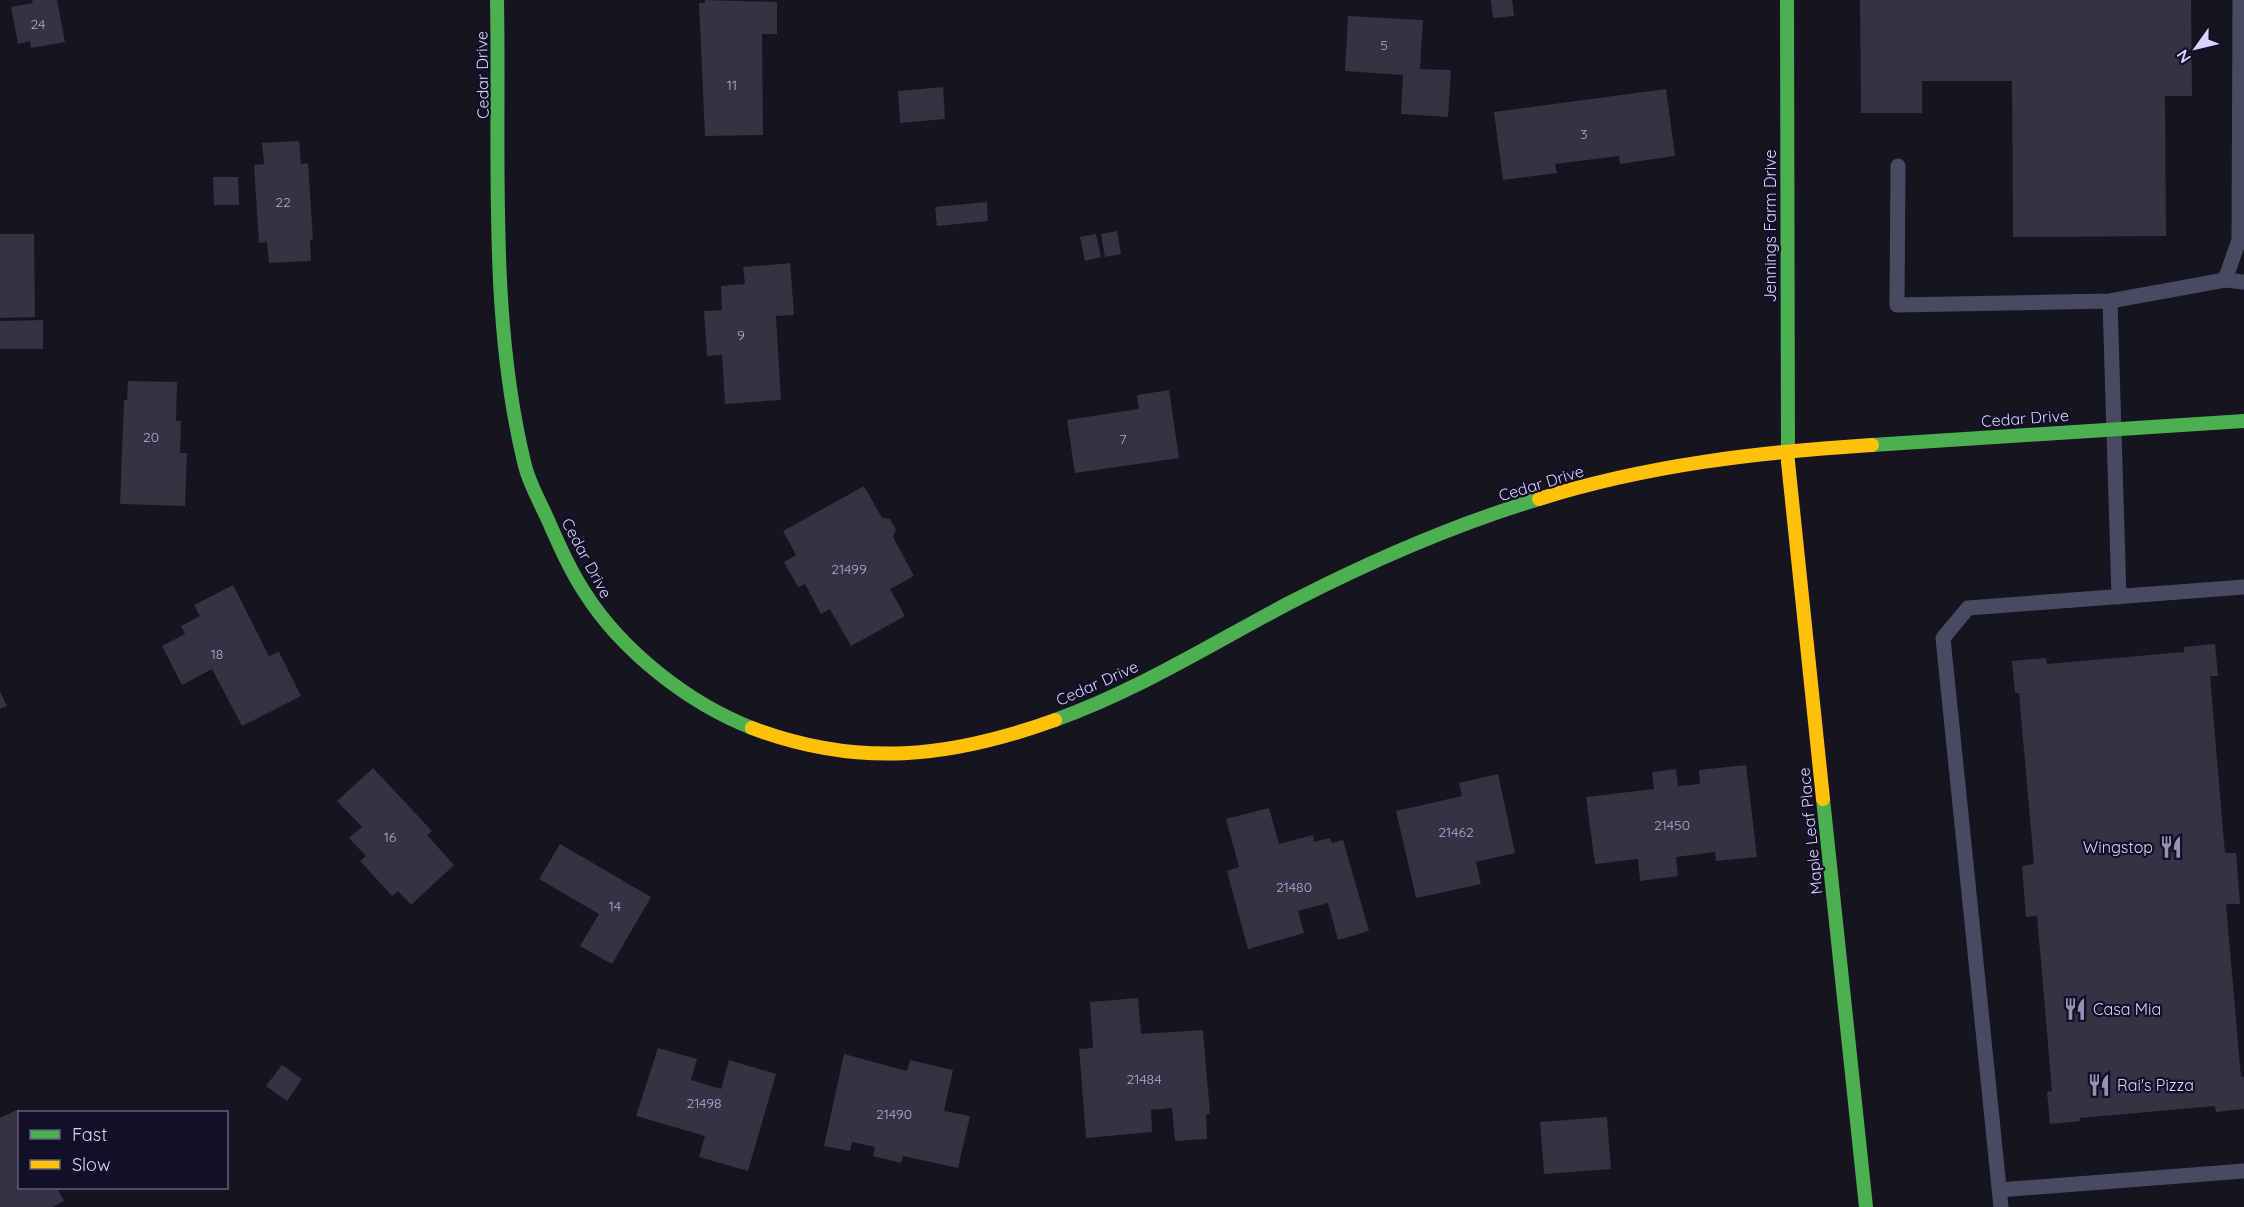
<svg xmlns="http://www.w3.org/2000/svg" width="2244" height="1207" viewBox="0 0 2244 1207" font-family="Quicksand,sans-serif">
  <rect width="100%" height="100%" fill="#161421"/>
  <path fill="#343243" d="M32,0H57L65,42L31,48L30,41L18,44L11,7L33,3Z
    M705,0L777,2V34H762L763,135L705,136L699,3H705Z
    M1491,0H1512L1514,16L1493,18Z
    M1860,0H2191L2192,96H2165L2166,236L2013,237L2012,81H1922V113H1861Z
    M1348,16L1423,20L1420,69L1451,70L1448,117L1401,114L1403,75L1345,71Z
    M943,87L945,119L900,123L898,91Z
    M1666,89L1675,156L1620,164L1619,156L1555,164L1557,173L1503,180L1494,112Z
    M299,141L301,164L308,163L313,239L310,240L311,261L269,263L267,242L259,243L254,165L264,164L262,143Z
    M213,177H238L239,205H214Z
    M987,202L988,221L937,226L935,207Z
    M1117,231L1121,254L1105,257L1101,234Z
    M0,234H34L35,317L0,318Z
    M1096,234L1101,257L1085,261L1080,237Z
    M790,263L794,315L776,316L781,400L725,404L722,355L707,356L704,311L722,310L721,286L745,284L743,267Z
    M43,320V349H0V321Z
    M128,381L177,382L176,421H181L180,453H187L185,506L120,504L124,400H127Z
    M1169,390L1179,458L1075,473L1067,420L1139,409L1137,395Z
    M864,486L882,518L890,519L896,530L893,537L914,576L890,589L905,616L851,646L830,609L821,614L805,584L798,587L784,562L796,555L783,531Z
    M233,585L269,656L279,652L301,696L242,726L212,669L182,685L162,646L185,634L181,626L200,616L194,605Z
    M2215,644L2218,676H2210L2225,853H2236L2240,904H2226L2241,1077H2244V1109L2216,1112L2215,1106L2080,1118V1121L2050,1124L2047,1092L2052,1091L2037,916L2026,917L2022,866L2034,864L2019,693H2015L2012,661L2046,658L2047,664L2184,652V647Z
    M0,691L7,706L0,709Z
    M1746,765L1757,857L1716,861L1715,852L1676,857L1678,876L1640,881L1638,859L1595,864L1586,797L1654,789L1652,772L1676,769L1678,786L1700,784L1699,770Z
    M373,768L432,831L427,835L454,865L411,905L398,891L392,896L360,861L366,856L349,838L362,827L337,801Z
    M1498,774L1515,853L1476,862L1481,884L1416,898L1396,811L1462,796L1459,783Z
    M1269,808L1279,844L1313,835L1314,842L1330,838L1332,843L1343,840L1369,931L1338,940L1328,903L1298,911L1304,933L1248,949L1227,871L1239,867L1226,819Z
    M560,844L651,897L612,964L580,946L599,914L539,879Z
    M1138,998L1141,1034L1203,1030L1210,1114H1206L1207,1139L1175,1141L1172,1108L1151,1110L1152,1132L1086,1138L1079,1049L1093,1048L1090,1002Z
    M658,1048L697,1059L691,1080L721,1089L729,1060L776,1074L748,1171L699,1157L705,1136L636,1116Z
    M844,1054L907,1071L910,1060L953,1070L944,1111L970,1116L958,1168L903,1156L901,1163L873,1156L875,1147L852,1142L850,1151L824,1146Z
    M282,1065L302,1079L287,1101L266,1086Z
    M19,1109L20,1188H57L64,1201L53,1207H0V1118Z
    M1607,1117L1611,1169L1544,1174L1540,1122Z"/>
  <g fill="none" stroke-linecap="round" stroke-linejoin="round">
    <path stroke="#4a4962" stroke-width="15" d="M1898,166L1897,305L2110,301
      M2225,280L2244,282
      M2119,597L2110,301L2225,280L2239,240L2240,0
      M1999,1190L2244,1171
      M2001,1207L1943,638L1968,608L2244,587"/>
    <path stroke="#4caf50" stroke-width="14" d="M497,0C500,152 488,317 525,466C530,485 540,502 548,520C559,545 570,570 585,593C622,651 688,703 752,728
      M1787,0L1788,462
      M1872,445L2244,421
      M1055,720C1139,690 1213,643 1291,602C1371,561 1453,525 1539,499
      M1823,799L1866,1207"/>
    <path stroke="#ffc107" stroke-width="14" d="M1788,462L1823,799
      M1539,499C1647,465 1759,452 1872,445
      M752,728C858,768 950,758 1055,720"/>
  </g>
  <defs>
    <g id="restaurant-bare" transform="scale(1.8)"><path d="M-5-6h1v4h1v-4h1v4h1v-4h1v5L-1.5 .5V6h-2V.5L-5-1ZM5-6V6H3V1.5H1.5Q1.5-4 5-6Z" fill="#9591b1" stroke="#130f26" stroke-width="2.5" paint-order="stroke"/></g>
  </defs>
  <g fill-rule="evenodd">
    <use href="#restaurant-bare" x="2171" y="847"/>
    <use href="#restaurant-bare" x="2075" y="1009"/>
    <use href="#restaurant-bare" x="2099" y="1085"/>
  </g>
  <g text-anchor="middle" stroke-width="4.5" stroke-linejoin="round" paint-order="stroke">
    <g font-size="14" fill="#b0acd0">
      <text x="38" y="29">24</text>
      <text x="1384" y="50">5</text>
      <text x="732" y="90">11</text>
      <text x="1584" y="139">3</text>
      <text x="283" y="207">22</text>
      <text x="741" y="340">9</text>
      <text x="151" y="442">20</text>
      <text x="1123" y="444">7</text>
      <text x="849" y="574">21499</text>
      <text x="217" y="659">18</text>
      <text x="1672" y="830">21450</text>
      <text x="1456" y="837">21462</text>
      <text x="390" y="842">16</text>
      <text x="1294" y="892">21480</text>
      <text x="615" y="911">14</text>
      <text x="1144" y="1084">21484</text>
      <text x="704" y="1108">21498</text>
      <text x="894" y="1119">21490</text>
    </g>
    <g font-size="16" fill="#d9d4ff" stroke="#130f26">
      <text transform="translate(482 75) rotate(-91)" y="6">Cedar Drive</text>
      <text transform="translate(1770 226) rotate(-90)" y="6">Jennings Farm Drive</text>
      <text transform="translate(2025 418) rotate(-4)" y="6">Cedar Drive</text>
      <text transform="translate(1541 483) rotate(-17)" y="6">Cedar Drive</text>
      <text transform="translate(587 558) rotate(62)" y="6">Cedar Drive</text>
      <text transform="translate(1097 683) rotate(-24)" y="6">Cedar Drive</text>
      <text transform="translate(1810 831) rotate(-96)" y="6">Maple Leaf Place</text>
    </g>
    <g font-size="16" fill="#d9d4ff" stroke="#130f26" text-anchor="start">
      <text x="2153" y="853" text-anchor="end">Wingstop</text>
      <text x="2093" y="1015">Casa Mia</text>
      <text x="2117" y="1091">Rai's Pizza</text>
    </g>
  </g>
  <rect x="18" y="1111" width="210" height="78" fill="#130f26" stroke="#625e7d" stroke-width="1.5"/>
  <rect x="30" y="1130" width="30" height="9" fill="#4caf50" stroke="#625e7d" stroke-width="1.5"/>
  <text x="72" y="1141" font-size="18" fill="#d9d4ff">Fast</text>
  <rect x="30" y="1160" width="30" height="9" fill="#ffc107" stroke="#625e7d" stroke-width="1.5"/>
  <text x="72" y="1171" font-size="18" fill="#d9d4ff">Slow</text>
  <g transform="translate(2196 48) rotate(236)" stroke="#130f26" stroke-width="4.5" paint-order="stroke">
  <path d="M0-4.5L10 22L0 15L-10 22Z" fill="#d9d4ff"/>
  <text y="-9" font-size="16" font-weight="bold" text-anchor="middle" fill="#d9d4ff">N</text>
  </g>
</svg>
